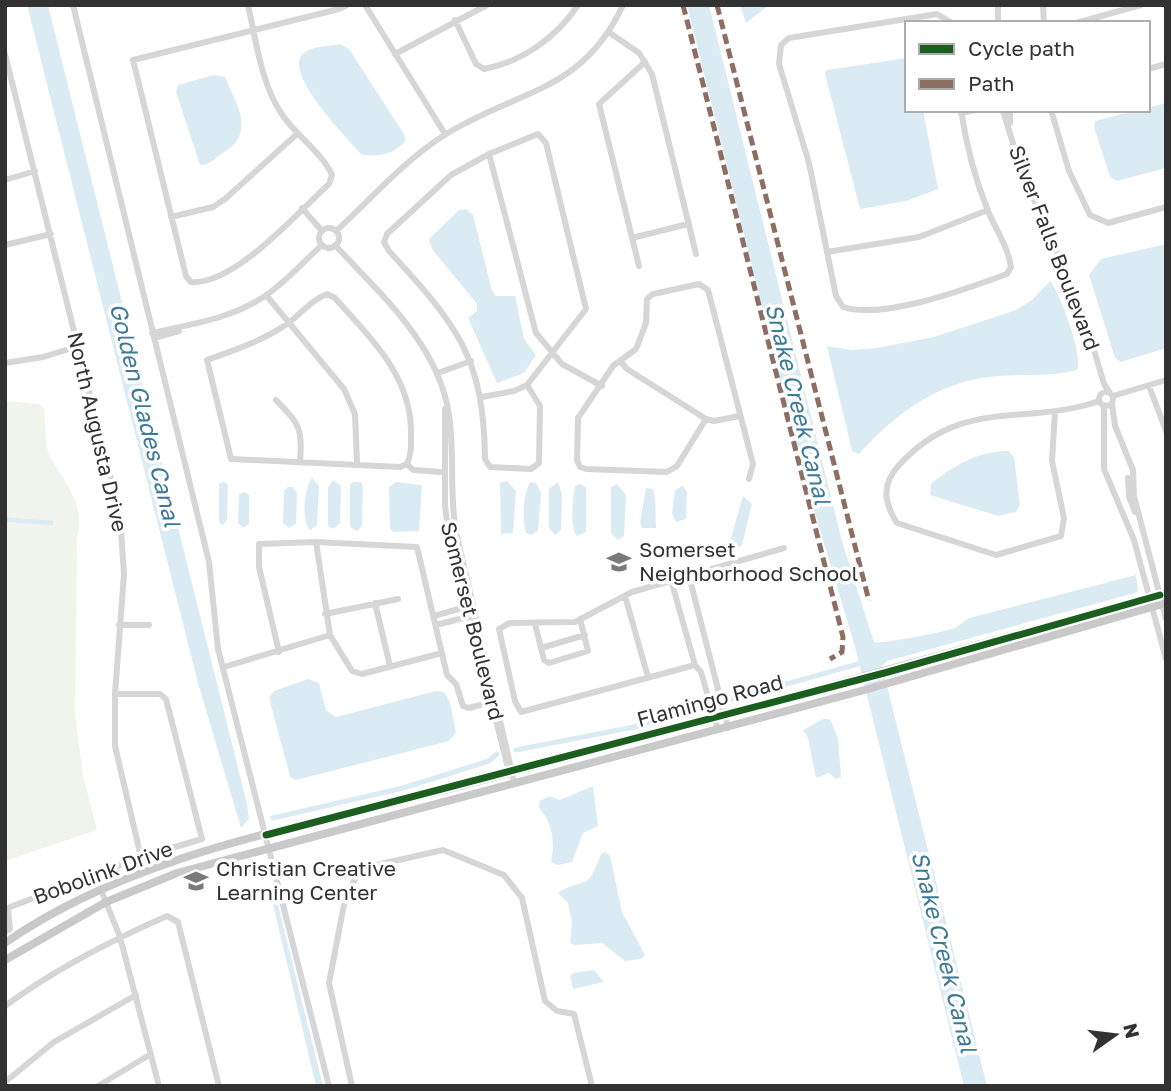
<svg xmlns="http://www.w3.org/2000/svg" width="1171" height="1091" viewBox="0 0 1171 1091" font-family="'Golos Text',sans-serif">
  <rect width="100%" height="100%" fill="#fff"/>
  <path fill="#f1f4ec" d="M5,401L39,404L44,409C46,422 44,446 51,458C65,483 86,506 77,538L75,715L83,775L97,830L5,861Z"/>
  <path fill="#dbebf3" d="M27,5H48L247,804L249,819L241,828L198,683Z
    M687,5H709L843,545L874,642C880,645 948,631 955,628C960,625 964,621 969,618L1136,575L1138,592L887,661L882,666L987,1086H964L854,643L806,484Z
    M740,5H769L746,23Z
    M340,44L349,49L404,134L406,141C393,154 379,158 361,154C348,139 275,66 307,51C316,46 330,46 340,44Z
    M907,58V110H923L938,189L906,201L860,209L825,74L827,70Z
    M214,75L225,77C236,104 257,133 223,153C214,159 210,165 200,165L176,92L178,85Z
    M1166,103V168L1117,181L1110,177L1094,127L1095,121Z
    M466,209L473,215L492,291L496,296H515L524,339L536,355L524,373L497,383L468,318L477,311V304L432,249L429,239L459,210Z
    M1166,244V348L1121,362L1115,358L1089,275L1101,259Z
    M1050,281C1060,292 1084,358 1077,370C1051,377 1024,374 997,376C939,381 896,413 859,454L852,451L827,346L852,350L877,348L934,337L1016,310L1032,300Z
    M1009,451L1014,457L1020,505L1016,512L998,516L930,495L931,484C952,466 980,450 1009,451Z
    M312,478L319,486L317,525L310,530C301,521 304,488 312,478Z
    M333,480L341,486L340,523L333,529L328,526V488Z
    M507,481L516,491L513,533L501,534L500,483Z
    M225,482L228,485L227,520L223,525L219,522V483Z
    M354,482H361L363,486L362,526L357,531L350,527V484Z
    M396,482L422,485L419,531L393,532L390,528L389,487Z
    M530,482L537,484L541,493L538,531L531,535L526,533C522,519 523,496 530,482Z
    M558,482L562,494L561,530L555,535L549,528V489Z
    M580,484L586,487V532L577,536C569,526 573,500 575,486Z
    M617,484L626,495L624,536L618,540L611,533V487Z
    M683,486L687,492L686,519L676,522L672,514L675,490Z
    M288,487H293L297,493L296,524L289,528L283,523L284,490Z
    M646,488L653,489C657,502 655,515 656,528H642L640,523Z
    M245,492L249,495V524L243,528L238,523L239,494Z
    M743,496L752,504L742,545L733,550L729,545Z
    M5,517L53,521V525L5,522Z
    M308,679L319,683L326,710L336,717L436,691L444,692L450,702L456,733L449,741L296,780L290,777L269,698L274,691Z
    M823,719H830L838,738L841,777L836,779L829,773L816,778L808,738L803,730Z
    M593,786L598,826L583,833L572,862L558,865L551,862C555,843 553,823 539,808L540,801L549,796L560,800Z
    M605,852L610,856L622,912L645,955L641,959L625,961L602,943L575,945L570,943L572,922L568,903L558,893C586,875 586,895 601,854Z
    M273,904L278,905L323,1086H316Z
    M594,970L604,982L573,989L570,977L573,973Z"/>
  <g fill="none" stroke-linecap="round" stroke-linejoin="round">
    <path stroke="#dbebf3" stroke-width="5" d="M729,700L865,662
      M516,750L634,727L702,708
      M273,818L403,788L489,761L497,754"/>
    <path stroke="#d6d6d6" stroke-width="6" d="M73,5L209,562L218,649L329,1086
      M248,5C256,40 261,83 281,113C295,135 322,152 332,175L329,184C298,212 234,286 191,282L186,276L133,60L339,9L347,5
      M365,5L445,134
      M1043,5L1044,23
      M455,20L476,64L484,69C522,62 557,37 578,5
      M952,23L937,14L789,38L781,45L779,64L809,163L836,296L843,307C884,320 966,289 1007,274L1011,267C1008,247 996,230 988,211C975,179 966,144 961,110
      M998,23V5
      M1076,23L1141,5
      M610,33L639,53L652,74L696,254
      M5,54L120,516L124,574L115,694V746L141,857
      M395,54L487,5
      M1148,69L1166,64
      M1010,110V123
      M1051,110L1069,171L1090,215L1108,223L1166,207
      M1003,111L1021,169L1084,316L1104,384L1110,393
      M961,113L975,110
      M489,154L536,333L562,364L602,386
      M5,180L35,171
      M302,208L322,231
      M171,217L213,207L225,199L297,134
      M319 238a10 10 0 1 1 20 0a10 10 0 1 1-20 0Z
      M336,231C370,200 404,161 443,136C515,90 582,94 623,5
      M632,238L688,224
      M5,245L51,234
      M335,245C381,295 439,345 449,415C455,454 449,493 456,532L512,772
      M827,252L919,237L988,210
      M639,266L599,104L645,62
      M327,294L335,298C370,338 411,375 411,432C411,443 412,453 407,464L400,467L231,459L207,360C235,350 262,341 287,324C301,314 311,300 327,294Z
      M266,295L344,389L355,414L357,463
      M152,333C191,324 231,319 265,296C286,282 303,262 322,245
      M154,338L179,331
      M621,362L627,369L706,419L714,421L740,416
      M5,363L43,357L79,346
      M438,373L471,361
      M1149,386L1166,431
      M1099 399a7 7 0 1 1 14 0a7 7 0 1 1-14 0Z
      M1113,396L1166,380
      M482,397L514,391L527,385L586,309L546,143L538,134L489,154L451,175L387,234L384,242L389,251C456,324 484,356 485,459L490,467L531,469L539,463L540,406L527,385
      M276,400C299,424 303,427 300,462
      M1112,403L1115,426L1133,470L1134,496L1166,619
      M1104,405V469L1134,540L1166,659
      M445,409V506L448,530L507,764L515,783
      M1055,412L1052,461L1064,518L1061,536L996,555L897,523C883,501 882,484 899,465C962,396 1024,427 1099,401
      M706,419L677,466L667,472L586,469L580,467L577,460L578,418L613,366L636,349L646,323L647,299L653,294L699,284L708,290L753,464L749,479
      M407,464L413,470L441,472
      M1128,478L1129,497L1135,512
      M316,542L330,635L352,671L362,674L442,653
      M689,576L728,728
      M671,580L695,665L701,672L718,730
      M625,596L648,677
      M375,603L390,666
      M325,614L398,599
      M434,616L469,606
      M535,624L544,660L549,663L588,651L580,619
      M119,625H149
      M436,625L471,616
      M541,648L585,635
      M279,652L259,567V544L316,542L417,547L447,675L456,684L463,706L469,708L480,705
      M695,665L521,712L515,701L499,629L510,623L575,622L632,592L784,548
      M224,667L330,635
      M101,890L120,937L159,1086
      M5,909L141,857L202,839L166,699L160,694H115
      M5,932L10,929L8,908
      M5,1006C55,969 110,941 167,916L178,922L219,1086
      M5,1082L54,1042L136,995
      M98,1086L151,1054
      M352,1086L329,983L346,894L357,876L372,866L443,850L504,875L522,898L545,1001L557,1011L574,1014L592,1086"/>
    <path stroke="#c9c9c9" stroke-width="8" d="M5,943C136,851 313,825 465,785C699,722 932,658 1166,593
      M5,960L106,902L177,873L861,691L1166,603"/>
    <path stroke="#8d6e63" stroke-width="5" stroke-dasharray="10 5" stroke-linecap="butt" d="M683,5L843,637L842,652L830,659
      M717,5L869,601"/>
    <g stroke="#fff" stroke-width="11">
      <path id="cycleway" d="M266,835L888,672L1160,595"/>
    </g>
    <use href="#cycleway" stroke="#1b5e20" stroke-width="7"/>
  </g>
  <defs>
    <g id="school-bare" transform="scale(1.89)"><path d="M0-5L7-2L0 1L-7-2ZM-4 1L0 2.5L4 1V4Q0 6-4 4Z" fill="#7a7a7a" stroke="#fff" stroke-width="2.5" paint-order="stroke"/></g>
  </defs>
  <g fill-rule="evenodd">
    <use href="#school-bare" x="619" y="562"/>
    <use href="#school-bare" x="196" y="881"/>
  </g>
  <g text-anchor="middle" stroke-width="7" stroke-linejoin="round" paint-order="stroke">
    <g font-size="21" fill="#323232" stroke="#fff">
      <text transform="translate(1054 248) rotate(69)" y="7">Silver Falls Boulevard</text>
      <text transform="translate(97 432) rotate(77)" y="7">North Augusta Drive</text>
      <text transform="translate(472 621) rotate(76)" y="7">Somerset Boulevard</text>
      <text transform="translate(710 701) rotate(-15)" y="7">Flamingo Road</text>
      <text transform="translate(103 873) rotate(-20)" y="7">Bobolink Drive</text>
    </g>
    <g font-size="21" fill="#323232" stroke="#fff" text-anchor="start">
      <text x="639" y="557">Somerset<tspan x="639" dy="24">Neighborhood School</tspan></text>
      <text x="216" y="876">Christian Creative<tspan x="216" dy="24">Learning Center</tspan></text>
    </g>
    <g font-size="23" font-style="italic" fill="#3d7a97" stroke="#fff">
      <text transform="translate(798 404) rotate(76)" y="8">Snake Creek Canal</text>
      <text transform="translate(145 415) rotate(76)" y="8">Golden Glades Canal</text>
      <text transform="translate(944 952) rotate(76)" y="8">Snake Creek Canal</text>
    </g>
  </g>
  <rect width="1171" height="1091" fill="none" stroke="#323232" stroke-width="14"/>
  <rect x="905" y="21" width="245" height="91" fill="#ffffff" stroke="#adadad" stroke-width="2"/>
  <rect x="919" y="44" width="35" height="10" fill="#1b5e20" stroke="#adadad" stroke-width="2"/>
  <text x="968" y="56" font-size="21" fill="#323232">Cycle path</text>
  <rect x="919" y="79" width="35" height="10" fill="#8d6e63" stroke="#adadad" stroke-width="2"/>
  <text x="968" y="91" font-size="21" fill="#323232">Path</text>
  <g transform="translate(1115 1035) rotate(76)" stroke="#ffffff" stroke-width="5" paint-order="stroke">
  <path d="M0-5L12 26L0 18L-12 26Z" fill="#323232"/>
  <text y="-10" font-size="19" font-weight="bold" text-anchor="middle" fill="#323232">N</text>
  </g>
</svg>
